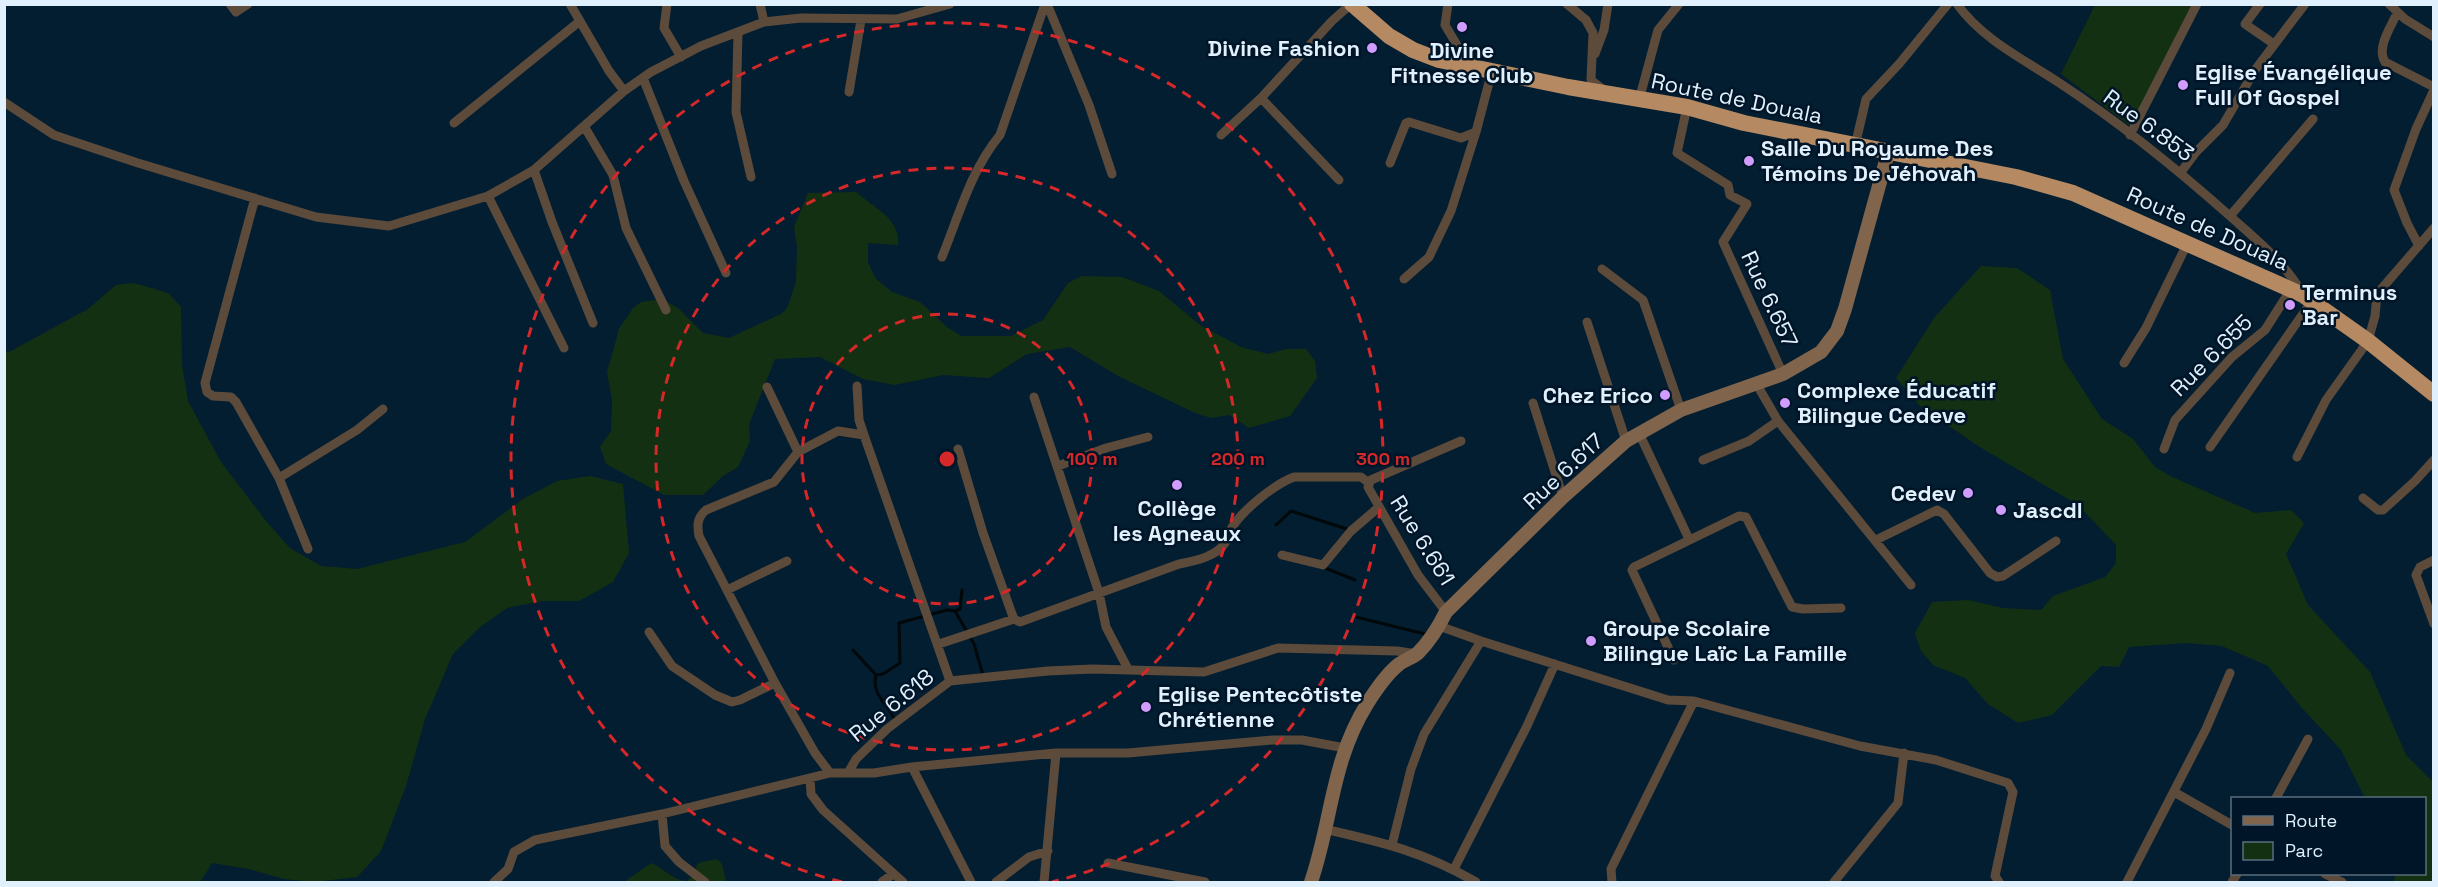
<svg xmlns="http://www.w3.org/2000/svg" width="2438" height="887" viewBox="0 0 2438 887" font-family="'Space Grotesk',sans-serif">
  <rect width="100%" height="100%" fill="#031e31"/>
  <path fill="#143012" d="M2095,5H2193L2130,126L2061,74Z
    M856,192C873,207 901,219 898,245L868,243V263L876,279L892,292L920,302L947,327L961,336H1011L1043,320L1068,283L1082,276L1122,277L1159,291L1200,325L1241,347L1268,354L1286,349H1306L1315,361L1317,378L1290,416L1249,428L1229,415L1211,418L1193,412L1118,376L1070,347L1027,354L989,378L943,375L895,385L863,379L820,357L775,359L749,424L750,441L738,467L723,476L703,495H664L606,464L600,447L611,431L612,401L607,372L619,329L633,308L641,302L662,299L678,308L703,333L729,338L781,314L787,308L796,282L797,246L794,227L808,193Z
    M1981,266L2017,268L2050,290L2063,359L2102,419L2133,439L2155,467L2170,476L2255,513L2291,510L2304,523L2286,554L2308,605L2370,672L2406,755L2433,782V882H2393L2396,874H2424V798H2365L2341,750L2301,707L2268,666L2222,646L2187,643L2129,647L2119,667L2101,666L2052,715L2018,723L1988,704L1965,678L1933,665L1921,651L1915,633L1932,602L1968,600L2003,608L2041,610L2053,596L2105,577L2116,563V545L2078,505L1978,446L1919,405L1896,378L1934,318Z
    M134,283L168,293L181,307L182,365L188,401L221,462L266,521L290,548L321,566L357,569L465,542L523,499L557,481L590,476L623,484L629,553L613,582L579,601H542L507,608L479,628L453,654L425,719L406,786L381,851L357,877L314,882L284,879L249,869L212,863L200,882H5V351L9,352L88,309L116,285Z
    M717,859L722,864L726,882H624L651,863C664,868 673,881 687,881L692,876L698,863Z"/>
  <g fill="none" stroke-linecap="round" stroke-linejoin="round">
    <path stroke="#00080a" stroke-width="3" d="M1276,525L1291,511L1347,529
      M1325,568L1355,580
      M955,611L974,644L983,675
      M1356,617L1425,634
      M853,650L876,675
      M876,675L883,674L900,663L899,623L947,610L955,611L960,609L962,590
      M876,675C871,697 889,703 895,721"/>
    <path stroke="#5c4a3b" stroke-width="9" d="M230,4L236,12L248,4
      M570,4L609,71L624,91
      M667,4L664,28L681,57
      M760,4L764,22
      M1047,4L1089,105L1112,174
      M1448,4L1445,25L1470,67
      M1567,4L1586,20L1593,33L1591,80L1604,90
      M1957,4C1982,39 2023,59 2058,82C2119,122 2176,168 2231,217C2258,241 2284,262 2302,293
      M2260,4L2245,24L2274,44
      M2389,4L2405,19L2434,37
      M2397,13C2391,27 2376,48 2385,62L2434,87
      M738,33L736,112L751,177
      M1595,54L1604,30L1608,4
      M643,78L684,181L726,273
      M849,92L861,20
      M1261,98L1339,180
      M1639,100L1658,30L1679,4
      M4,102L54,135L138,163L316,217L389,226L488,196L534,170L624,91L651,72L701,46L764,22L801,18L897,19L950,4
      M1687,107L1677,153L1728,185L1730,195L1747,204L1723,242L1783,374
      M454,123L580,21
      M584,126L613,175L626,228L666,310
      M1221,135L1261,98L1332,21L1351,4
      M2130,135L2197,4
      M1855,146L1866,99L1899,64L1948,4
      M1390,163L1406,123L1409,122L1461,138L1476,132
      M534,170L552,222L593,323
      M2181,172L2196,152L2223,125L2255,70L2305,4
      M488,196L564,348
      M255,198L205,383L207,392L213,396L231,397L236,402L279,478L308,549
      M2230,216L2313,119
      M2419,246L2407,223L2394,190L2416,129L2434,90
      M942,257C959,215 971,170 1000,135L1045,4
      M1602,269L1643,300L1681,410
      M1404,279L1429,257L1451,211L1476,132L1492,71
      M1587,322L1626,441
      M2124,363L2146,328L2187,244
      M1756,383L1778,421L1911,585
      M767,387L798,452
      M1034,397L1099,593L1106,627L1128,669
      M1533,403L1563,497
      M1639,433L1689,539
      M864,435L950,681
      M2210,447L2312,301
      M958,449L983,533L1012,614L1014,619L1020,622L1179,564C1194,561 1216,557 1225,543C1229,538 1229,531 1233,526C1244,509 1275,484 1294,477H1361L1369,483
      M2164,449L2175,420L2232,357L2265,330L2291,289
      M2297,457L2326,400L2368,341L2375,316L2377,294L2434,228
      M1703,460L1749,441L1778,421
      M1058,466L1106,448L1148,437
      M279,478L357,430L383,409
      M2363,498L2378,510H2383L2415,481L2434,460
      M1876,540L1937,510L1944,514L1990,573L1997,577L2003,576L2056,541
      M1282,555L1323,565L1351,531L1379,507
      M2434,560L2420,567L2416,575L2434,624
      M727,590L787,561
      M1446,612L1418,575L1368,487L1371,480L1461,441
      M1439,626L1481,641L1668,700L1694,701L1860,746L1936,760L2008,783L2013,792L1995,876L1999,882
      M649,632L672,666L715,695L732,702L740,700L775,683
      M939,644L1014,619
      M1674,660L1632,570L1634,567L1739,516L1746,517L1792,607L1803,609L1841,608
      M912,767L971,882
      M830,773L815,753L775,683L699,536C697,525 697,518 706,510L774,482L798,452L838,431L864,435L859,420L857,386
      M848,773H874L912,767L1056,753H1128L1273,740H1302L1345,748
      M810,778L811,794L823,810L903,882
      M2174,792L2232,825
      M2276,798L2308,739
      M662,814L665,846L679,862L705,882
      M1324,829C1382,842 1424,852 1476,882
      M1392,845L1411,769L1424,734L1481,641
      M1108,863L1205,882
      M1454,869L1527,726L1555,664
      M2325,874L2342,882
      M494,882L508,869L514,852L535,840L662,814L830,773H848L856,759L887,729L950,681L1048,671L1092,669L1204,672L1278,648L1397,651L1417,654
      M882,882L893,874
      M996,882L1029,857L1048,851
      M1044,882L1056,753
      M1612,882L1611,869L1694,701
      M1834,882L1898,803L1904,753
      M2127,882L2206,729L2230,673
      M2232,882L2237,874"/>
    <path stroke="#80644b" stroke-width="14" d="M1311,882C1332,821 1331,762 1367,704C1375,691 1386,675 1398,665C1404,660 1412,658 1418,653C1429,642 1439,626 1446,612L1563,497L1626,441L1681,410L1783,374L1821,352L1837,331L1845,309L1888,153"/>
    <path stroke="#b58962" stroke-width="16" d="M1352,4L1389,36L1413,50L1439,60L1568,87L1687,107L1744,123L2016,177L2073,193L2303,295L2368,341L2434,394"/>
  </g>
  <g fill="none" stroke="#d62828" stroke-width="3" stroke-dasharray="10 8">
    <circle cx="947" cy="459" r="145"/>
    <circle cx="947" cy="459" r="291"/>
    <path d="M842 882A436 436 0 1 1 1052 882"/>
  </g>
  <g fill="#d09dff" stroke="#001527" stroke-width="2">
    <circle cx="1462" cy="27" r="6"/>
    <circle cx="1372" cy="48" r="6"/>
    <circle cx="2183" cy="85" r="6"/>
    <circle cx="1749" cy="161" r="6"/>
    <circle cx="2290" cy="305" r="6"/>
    <circle cx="1665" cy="395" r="6"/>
    <circle cx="1785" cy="403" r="6"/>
    <circle cx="1177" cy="485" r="6"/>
    <circle cx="1968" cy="493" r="6"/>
    <circle cx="2001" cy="510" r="6"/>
    <circle cx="1591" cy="641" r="6"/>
    <circle cx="1146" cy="707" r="6"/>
  </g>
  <g text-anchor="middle" stroke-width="5" stroke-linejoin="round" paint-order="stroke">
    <g font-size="22" font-weight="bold" fill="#e0f0fd" stroke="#001527" text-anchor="start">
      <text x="1360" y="56" text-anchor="end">Divine Fashion</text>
      <text x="1462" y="58" text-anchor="middle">Divine<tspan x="1462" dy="25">Fitnesse Club</tspan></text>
      <text x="2195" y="80">Eglise Évangélique<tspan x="2195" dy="25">Full Of Gospel</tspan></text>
      <text x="1761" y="156">Salle Du Royaume Des<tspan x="1761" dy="25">Témoins De Jéhovah</tspan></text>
      <text x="2302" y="300">Terminus<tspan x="2302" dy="25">Bar</tspan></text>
      <text x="1797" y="398">Complexe Éducatif<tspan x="1797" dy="25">Bilingue Cedeve</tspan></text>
      <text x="1653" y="403" text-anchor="end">Chez Erico</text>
      <text x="1956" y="501" text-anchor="end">Cedev</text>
      <text x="1177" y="516" text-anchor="middle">Collège<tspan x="1177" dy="25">les Agneaux</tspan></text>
      <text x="2013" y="518">Jascdl</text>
      <text x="1603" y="636">Groupe Scolaire<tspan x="1603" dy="25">Bilingue Laïc La Famille</tspan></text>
      <text x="1158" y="702">Eglise Pentecôtiste<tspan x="1158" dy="25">Chrétienne</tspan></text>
    </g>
    <g font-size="22" fill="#e0f0fd" stroke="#001527">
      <text transform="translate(1737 98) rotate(12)" y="8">Route de Douala</text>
      <text transform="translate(2149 125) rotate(36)" y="8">Rue 6.853</text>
      <text transform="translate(2208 228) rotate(24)" y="8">Route de Douala</text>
      <text transform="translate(1770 299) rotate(65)" y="8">Rue 6.657</text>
      <text transform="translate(2211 355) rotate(-45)" y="8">Rue 6.655</text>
      <text transform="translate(1563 471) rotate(-43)" y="8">Rue 6.617</text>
      <text transform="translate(1423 540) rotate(58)" y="8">Rue 6.661</text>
      <text transform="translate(891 705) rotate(-39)" y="8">Rue 6.618</text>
    </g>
  </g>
  <circle cx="947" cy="459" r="9" fill="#d62828" stroke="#001527" stroke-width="3"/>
  <g font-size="18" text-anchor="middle" font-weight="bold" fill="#d62828" stroke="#001527" stroke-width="5" stroke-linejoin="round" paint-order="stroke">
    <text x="1092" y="465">100 m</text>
    <text x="1238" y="465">200 m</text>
    <text x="1383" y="465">300 m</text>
  </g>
  <rect width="2438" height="887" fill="none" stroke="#e0f0fd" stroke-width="12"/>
  <rect x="2231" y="797" width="195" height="78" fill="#001527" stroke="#5a6d7d" stroke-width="1.5"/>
  <rect x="2243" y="816" width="30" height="9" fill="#80644b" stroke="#5a6d7d" stroke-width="1.5"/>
  <text x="2285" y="827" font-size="18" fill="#e0f0fd">Route</text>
  <rect x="2243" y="842" width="30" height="18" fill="#143012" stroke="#5a6d7d" stroke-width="1.5"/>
  <text x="2285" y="857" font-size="18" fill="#e0f0fd">Parc</text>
</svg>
